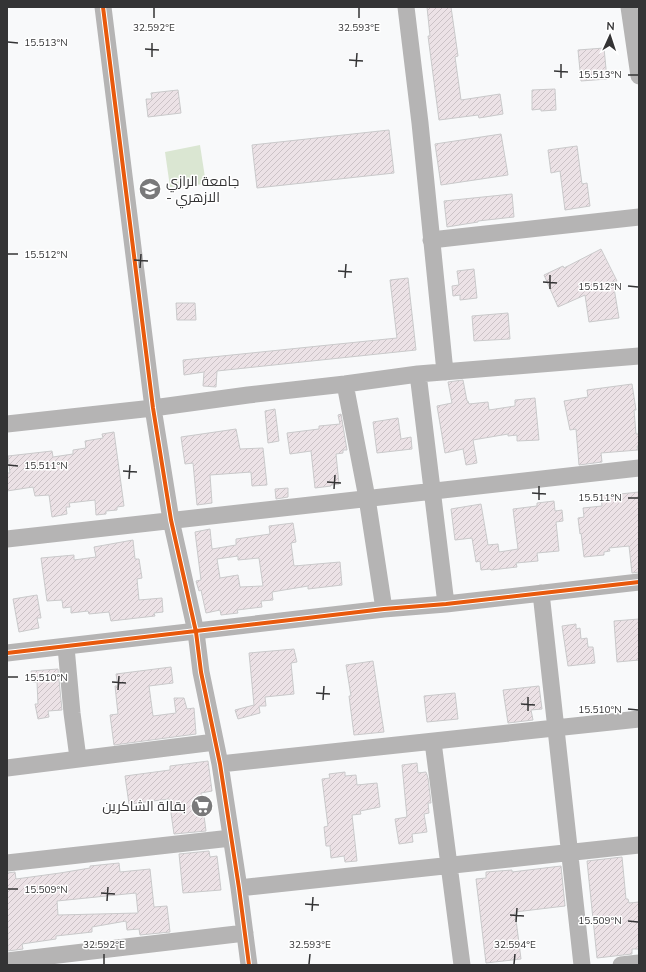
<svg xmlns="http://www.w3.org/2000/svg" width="646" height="972" viewBox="0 0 646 972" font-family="'Nunito Sans',Cairo,sans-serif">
  <defs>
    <pattern id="building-hatch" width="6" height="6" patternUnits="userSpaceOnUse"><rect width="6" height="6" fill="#ece2e6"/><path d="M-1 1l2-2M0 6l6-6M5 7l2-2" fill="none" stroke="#cbc2c6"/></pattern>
  </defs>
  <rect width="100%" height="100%" fill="#f8f9fa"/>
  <path fill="#dae6d2" d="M200,145L206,184L170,187L165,152Z"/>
  <path fill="url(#building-hatch)" stroke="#cacacb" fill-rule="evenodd" d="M427,7H451L458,56L455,57L461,100L500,94L503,114L479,118L478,115L439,120L428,36H430Z
    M604,48L607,79L581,81L578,50Z
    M555,89L556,110L541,111V109L532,110V90Z
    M178,90L181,113L148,117L146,99H152L151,93Z
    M389,130L394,173L257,188L252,145Z
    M501,134L508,175L441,185L435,144Z
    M577,146L582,184L587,183L590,206L565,210L560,171L551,173L548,150Z
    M512,194L514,217L478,221V222L447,227L444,201Z
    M601,249L617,281L613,282L619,318L589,322L585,295L558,307L544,275L563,266L564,268Z
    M474,269L477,298L460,300V295L453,296L452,286L459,285L457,271Z
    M408,278L416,350L217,371L216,387L203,386L204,372L184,375L183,360L397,338L390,280Z
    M176,303H195L196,320H177Z
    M508,313L510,339L474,341L472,316Z
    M463,380L467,401H468L469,404L488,402L489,410L515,406V400L535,398L539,440L517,441V435L508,436V434L473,440L477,463L466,465L463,449L445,453L437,406L452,403L448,382Z
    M632,384L636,410H634L636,434H639V446H637L638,450L601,453L602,462L579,465L576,429L570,430L564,401L588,397L587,390Z
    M275,409L279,441L268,443L265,411Z
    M341,414L347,450H343V453L336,454L339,484L331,485V486L315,488L311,451L290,454L287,433L319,429V426L340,424L338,415Z
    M398,418L401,439L411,437L412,449L377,453L373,422Z
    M236,429L240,449L263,448L267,485L252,486L251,472L210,475L212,503L197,505L193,463L185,464L181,437Z
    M114,432L124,506L117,507V510L106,511V514L96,515L95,500L69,503L70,507H66L67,514L52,517L49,495L35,496L33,487L7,491V473H10L8,456L52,451L53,457L73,454V450L86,448L85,441L103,438L102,434Z
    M288,488V497L276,499L275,489Z
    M639,492V572L632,573L629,546L609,548L610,551L604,552V555L584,557L581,533L580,534L578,518L584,517L583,508L602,506L601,496Z
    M554,501L555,511L562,510L563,521L556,522L559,551L537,553L538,561L516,563L517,567L491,570L490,569L481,570L480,561L476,562L472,538L455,540L451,509L481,504L488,545L498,544L499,552L518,549L513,509L537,506V503Z
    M293,523L296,542L291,543L294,566L340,562L342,585L308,589V586L272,592L273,600L261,601L262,607L237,610L238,613L221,615L220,610L206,613L201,590L199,591L196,581L201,580L195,532L210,529L212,549L236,545V539L270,534L269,526ZM238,556V560L259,558L263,586L240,587L238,575L220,578L217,559Z
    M133,540L135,559H139L142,578L137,579L139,600L162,598L163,612L154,613L155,616L111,621L109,612L89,614L88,611L71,613V607L63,608L62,600L47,601L41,558L74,555V560L96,557L94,547Z
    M37,595L41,618H37L39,628L19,632L13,599Z
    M639,619V660L617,662L614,621Z
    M576,624V629L580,628L581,639L587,638L588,647H593L595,663L568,666L562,626Z
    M294,649L297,662L291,663L294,694L265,697L266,706H259L260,713L238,719L235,710L254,705L249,653Z
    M373,661L384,732L354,735L349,696H351L346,665Z
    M171,667L173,683L149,686L153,716L176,713L174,698H184L187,709L194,708L196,734L114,745L110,715L118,714L115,686H118L116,674Z
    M58,669L62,710L48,711L49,717L38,719L35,704H38L37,682H33L31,671Z
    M539,686L542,709L531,710L533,720L508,723L503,690Z
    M455,693L458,719L427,722L424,696Z
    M208,761L212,791L201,793L206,831L174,834L169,799L129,804L125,776L170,770V766Z
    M417,763L418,773L426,772L428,778L431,803H428L429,813L424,814L427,832L412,834L413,842L399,844L395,819L407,817L402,765Z
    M345,772V776L356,775L357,785L377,783L380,807L360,811L361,814L352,815L357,861L345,862L344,856L331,858L330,846H326L324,827L328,826L322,779L330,778L329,774Z
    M209,851L210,857L217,856L221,890L183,893L179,854Z
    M622,857L626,899H628L629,903L639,902V949H632V954L597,958L587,861Z
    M119,863L120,872L150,869L154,907L167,906L170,932L140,935L139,929L127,930L126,921L92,927V932L56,936V939L22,944L23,949L8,951L7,873L15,872L16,879L60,873L90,868V866ZM136,893L138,913L58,915L57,901Z
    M561,866L565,906L515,912L521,959L486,963L476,879L486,878V872L512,870V872Z"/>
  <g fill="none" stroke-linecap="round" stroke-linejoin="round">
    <path stroke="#b5b4b4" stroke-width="17" d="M103,7L153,408L171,520L196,632L201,672L220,764L239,888L249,965
      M406,7L420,123L445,372
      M629,7L639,76
      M431,240L639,217
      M418,374L446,604
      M345,384L367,498L384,609
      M7,424L153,408L248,395L345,384L418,374L639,356
      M7,539L639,468
      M541,593L582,965
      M66,647L72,713L78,758
      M7,653L384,609L446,604L639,582
      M433,742L462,965
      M220,764L639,719
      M7,768L215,742
      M7,863L231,838
      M239,888L639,845
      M7,961L245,933
      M621,965L639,963"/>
    <g stroke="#fff" stroke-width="6">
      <path id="cycleway" d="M103,7L153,408L171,520L196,632L201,672L220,764L239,888L249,965
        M7,653L384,609L446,604L639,582"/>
    </g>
    <use href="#cycleway" stroke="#e8590c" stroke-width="4"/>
  </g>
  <path fill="none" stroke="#343435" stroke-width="1.5" d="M154,18V8M359,18V8M8,42L18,43M145,49L159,50M152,57V43M349,60L363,61M356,67L357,53M554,71L568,72M628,75H638M561,78V64M8,254H18M134,260L148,261M140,268L141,254M338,271L352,272M345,278L346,264M543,282L557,283M628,286L638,287M550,289V275M8,465L18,466M123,471L137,472M129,479L130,465M327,482L341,483M334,489L335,475M532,493L546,494M628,498H638M539,500V486M8,677H18M112,682L126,683M118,690L119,676M316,693L330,694M323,700L324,686M521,704L535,705M628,709L638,710M528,711V697M8,889H18M101,893L115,894M107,901L108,887M305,904L319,905M312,911L313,897M510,915L524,916M628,921L638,922M516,922L517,908M104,964V954M309,964L310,954M514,964L515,954"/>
  <defs>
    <g id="university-disc" transform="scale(1.15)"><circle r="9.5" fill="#79797a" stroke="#fff"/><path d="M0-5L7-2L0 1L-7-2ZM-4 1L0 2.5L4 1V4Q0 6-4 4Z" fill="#fff"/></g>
    <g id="supermarket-disc" transform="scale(1.15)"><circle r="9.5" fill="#79797a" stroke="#fff"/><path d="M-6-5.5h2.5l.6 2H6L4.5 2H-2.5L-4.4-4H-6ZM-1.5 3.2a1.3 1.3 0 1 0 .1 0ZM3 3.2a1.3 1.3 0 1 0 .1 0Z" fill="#fff"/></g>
  </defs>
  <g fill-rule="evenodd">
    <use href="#university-disc" x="150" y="189"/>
    <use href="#supermarket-disc" x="202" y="806"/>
  </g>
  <g text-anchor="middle" stroke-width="3" stroke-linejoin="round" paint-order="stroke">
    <g font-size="14" fill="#343435" stroke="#fff" text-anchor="start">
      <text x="166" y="186">جامعة الرازي<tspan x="166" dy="16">- الازهري</tspan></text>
      <text x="186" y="811" text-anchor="end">بقالة الشاكرين</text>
    </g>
  </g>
  <g font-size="10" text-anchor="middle" fill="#343435" stroke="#fff" stroke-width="3" stroke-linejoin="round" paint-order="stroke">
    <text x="154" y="31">32.592°E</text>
    <text x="359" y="31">32.593°E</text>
    <text x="46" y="46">15.513°N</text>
    <text x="600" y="78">15.513°N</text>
    <text x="46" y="258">15.512°N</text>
    <text x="600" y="290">15.512°N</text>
    <text x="46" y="469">15.511°N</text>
    <text x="600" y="501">15.511°N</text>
    <text x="46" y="681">15.510°N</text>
    <text x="600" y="713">15.510°N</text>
    <text x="46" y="893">15.509°N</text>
    <text x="600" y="924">15.509°N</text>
    <text x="104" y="948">32.592°E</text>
    <text x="310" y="948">32.593°E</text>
    <text x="515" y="948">32.594°E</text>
  </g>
  <rect width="646" height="972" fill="none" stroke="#343435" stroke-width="16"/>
  <g transform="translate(610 36) rotate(3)" stroke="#ffffff" stroke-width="3" paint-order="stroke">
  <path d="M0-3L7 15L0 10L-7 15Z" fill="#343435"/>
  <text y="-6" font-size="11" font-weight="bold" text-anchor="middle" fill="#343435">N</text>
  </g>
</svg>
